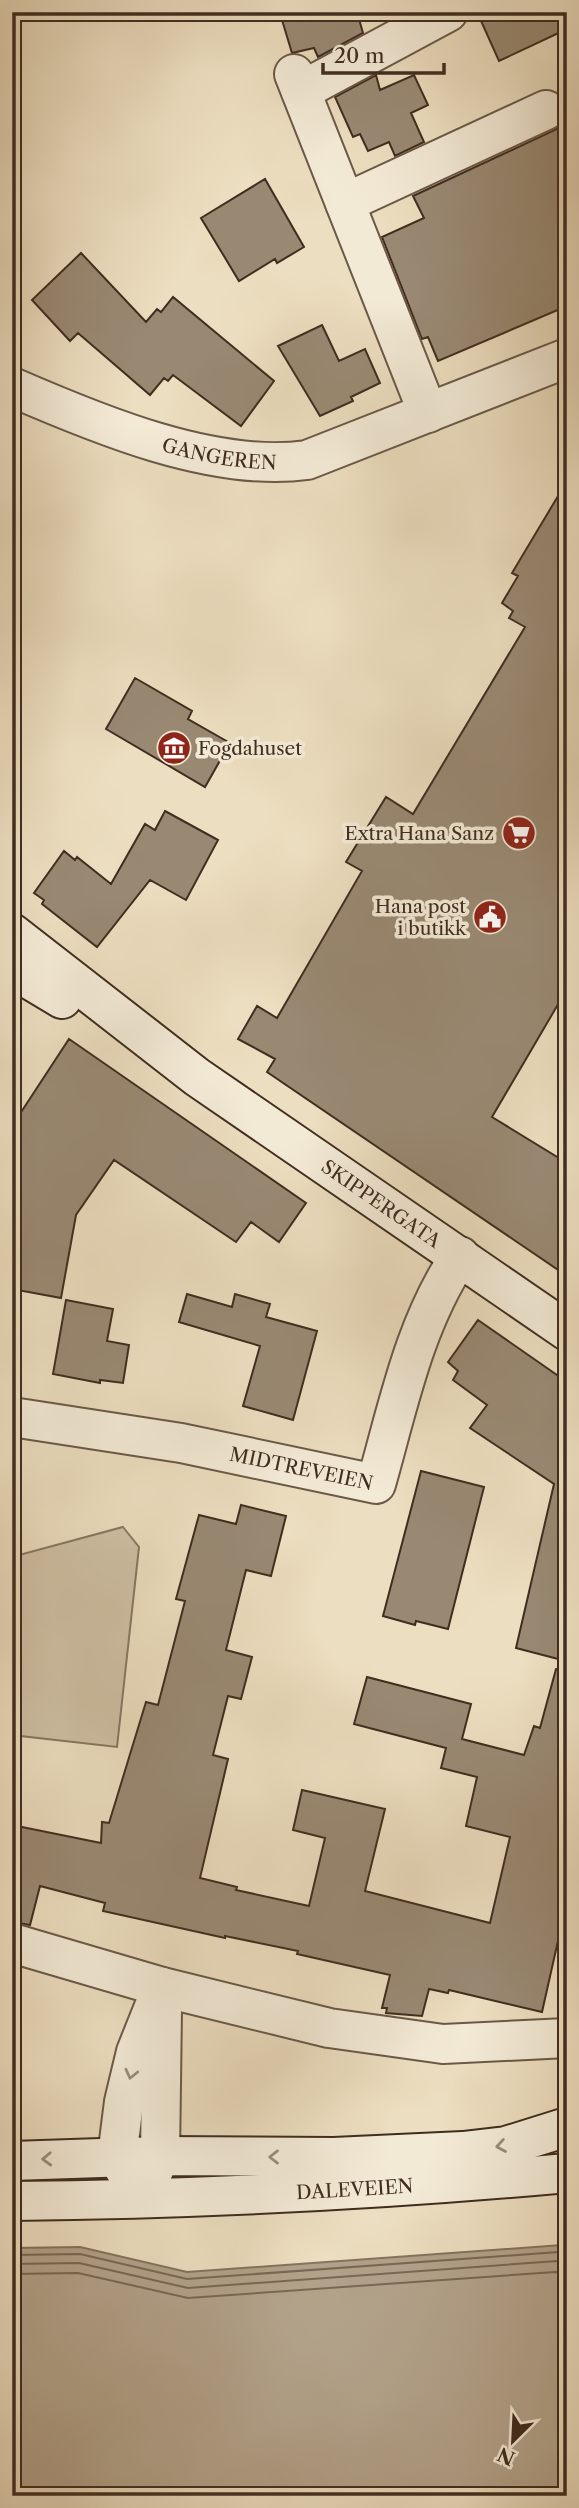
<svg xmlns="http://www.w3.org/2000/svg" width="579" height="2508" viewBox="0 0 579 2508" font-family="'Libre Caslon Text',serif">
  <rect width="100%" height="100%" fill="#ecdec0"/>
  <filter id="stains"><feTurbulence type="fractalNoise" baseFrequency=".00286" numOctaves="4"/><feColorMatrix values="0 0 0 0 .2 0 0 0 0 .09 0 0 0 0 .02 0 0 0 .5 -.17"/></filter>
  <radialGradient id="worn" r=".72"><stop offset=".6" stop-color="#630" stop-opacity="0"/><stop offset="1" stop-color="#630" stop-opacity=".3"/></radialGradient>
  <path fill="#cfc0a5" stroke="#887662" stroke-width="2" d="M123,1527L139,1547L117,1747L12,1735V1642L19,1555Z"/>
  <path fill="#b2a28a" stroke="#847360" stroke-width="2" d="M562,2245L567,2249V2496H12V2248L80,2247L187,2272Z"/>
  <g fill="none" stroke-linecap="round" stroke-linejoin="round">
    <path stroke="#796855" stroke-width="2" d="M12,2255L80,2254L187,2279L558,2252L567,2254
      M12,2264L79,2263L188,2288L557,2261L567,2263
      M12,2274L78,2273L188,2298L555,2272L567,2273"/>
  </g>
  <path fill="#998973" stroke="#402d20" stroke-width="2" d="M307,12H357L363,33L318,57L314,48L292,53L282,20Z
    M477,12H567V29L499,61Z
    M376,75L380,90L414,75L428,105L411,113L424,142L395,156L389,142L368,151L360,134L353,137L335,97Z
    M567,121V306L438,361L428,337L422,339L382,237L424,218L413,196L555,130Z
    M265,179L304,247L277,263L275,259L239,281L201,218Z
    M81,253L146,322L157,309L161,312L173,297L274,381L241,426L173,375L168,381L164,378L150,395L78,333L70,341L32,300Z
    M322,325L339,361L365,349L380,383L351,397L353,401L320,416L278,346Z
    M567,481V989L492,1117L567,1163V1276L267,1072L275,1059L238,1039L257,1006L277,1018L362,871L346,862L386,797L413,814L525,627L509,618L513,611L502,603L518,576L512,573Z
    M135,678L192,711L188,719L230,743L205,787L106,729Z
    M165,811L218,840L186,900L150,880L97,947L42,904L44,900L34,893L64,851L75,860L77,857L111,884L145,824L155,830Z
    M69,1039L306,1203L279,1242L251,1222L236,1242L114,1160L76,1215L61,1298L12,1289V1126Z
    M187,1294L232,1307L235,1294L270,1304L266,1317L317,1331L293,1420L243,1406L260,1346L179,1322Z
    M66,1300L113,1309L107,1341L129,1345L123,1383L100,1380V1383L53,1374Z
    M478,1320L567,1382V1640L562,1660L516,1648L554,1484L470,1428L487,1405L453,1380L458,1371L448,1362Z
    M421,1471L484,1487L448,1629L416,1621L415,1625L383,1616Z
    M241,1505L286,1516L271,1576L246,1570L226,1650L252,1657L241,1699L228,1696L213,1755L228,1759L200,1878L237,1887L236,1890L309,1906L325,1838L293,1830L302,1790L385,1809L365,1891L490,1923L510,1837L466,1826L477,1777L441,1768L446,1748L354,1724L367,1677L471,1704L462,1739L524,1755L534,1726L540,1728L556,1669L567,1670V1901L542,2012L449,1990L448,1993L429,1989L422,2016L386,2013L387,2008H382L390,1975L297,1954L298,1951L225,1936V1938L103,1911L105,1903L40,1886L30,1925L12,1922V1825L101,1843L102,1822L109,1823L146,1702L158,1705L185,1601L176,1599L199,1515L236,1524Z"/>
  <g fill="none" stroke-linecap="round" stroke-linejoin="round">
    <g stroke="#6b5948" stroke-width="42">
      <g id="minor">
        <path d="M294,74L428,413"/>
        <path d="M301,91L448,12"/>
        <path d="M345,203L546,110"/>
        <path id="s1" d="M12,387C97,424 214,473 307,460L567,358"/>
        <path id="s2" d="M12,1417L181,1443L376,1484C398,1407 414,1324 460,1256"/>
        <path d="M12,1943L162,1987L329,2028L443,2044L567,2038"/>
        <path d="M147,2186L160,2156L162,2010"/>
        <path d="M142,2198L117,2157L124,2102L136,2052L162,1987"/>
      </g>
    </g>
    <g stroke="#402d20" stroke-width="42">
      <g id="secondary">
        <path id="s3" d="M12,933L197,1077L567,1331"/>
        <path d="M12,969L62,999"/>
        <path d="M12,2161L160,2156L334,2157L463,2151L506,2146L567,2127"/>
        <path id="s4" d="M12,2201C198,2199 382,2190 567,2173"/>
      </g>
    </g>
    <use href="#minor" stroke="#f3ead6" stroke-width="38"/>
    <use href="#secondary" stroke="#f3ead6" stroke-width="38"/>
  </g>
  <defs><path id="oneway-chevron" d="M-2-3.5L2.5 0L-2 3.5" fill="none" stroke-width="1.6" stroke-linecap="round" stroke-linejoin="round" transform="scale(1.75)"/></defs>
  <g stroke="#9a8c7b">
    <use href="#oneway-chevron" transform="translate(131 2074) rotate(103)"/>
    <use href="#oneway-chevron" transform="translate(501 2146) rotate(170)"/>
    <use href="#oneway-chevron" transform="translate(274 2157) rotate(-180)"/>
    <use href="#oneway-chevron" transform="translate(47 2159) rotate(178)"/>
  </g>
  <defs>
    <g id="museum-disc" transform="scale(1.75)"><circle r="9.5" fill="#8f2418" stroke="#f3ead6"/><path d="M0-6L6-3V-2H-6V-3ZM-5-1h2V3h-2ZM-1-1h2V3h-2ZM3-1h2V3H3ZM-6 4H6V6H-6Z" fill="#fff"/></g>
    <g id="supermarket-disc" transform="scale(1.75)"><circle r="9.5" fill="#8f2418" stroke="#f3ead6"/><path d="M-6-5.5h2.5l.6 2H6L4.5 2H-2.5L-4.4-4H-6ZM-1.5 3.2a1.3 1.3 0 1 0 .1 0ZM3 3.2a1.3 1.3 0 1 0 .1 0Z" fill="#fff"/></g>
    <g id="civic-disc" transform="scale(1.75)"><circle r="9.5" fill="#8f2418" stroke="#f3ead6"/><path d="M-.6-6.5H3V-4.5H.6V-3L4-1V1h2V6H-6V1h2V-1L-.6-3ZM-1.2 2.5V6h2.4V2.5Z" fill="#fff"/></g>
  </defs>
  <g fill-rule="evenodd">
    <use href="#museum-disc" x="174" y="748"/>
    <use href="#supermarket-disc" x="519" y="833"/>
    <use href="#civic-disc" x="490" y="917"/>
  </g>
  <g text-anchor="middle" stroke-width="7" stroke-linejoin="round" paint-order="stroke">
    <g font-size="19" fill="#402d20" stroke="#f3ead6">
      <text dy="7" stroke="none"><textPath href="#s1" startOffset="219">GANGEREN</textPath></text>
      <text dy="7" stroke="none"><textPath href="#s3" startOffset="458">SKIPPERGATA</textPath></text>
      <text dy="7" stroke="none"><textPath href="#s2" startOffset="294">MIDTREVEIEN</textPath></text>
      <text dy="7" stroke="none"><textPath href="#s4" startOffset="343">DALEVEIEN</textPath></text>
    </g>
    <g font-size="19" fill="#402d20" stroke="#f3ead6" text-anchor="end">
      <text x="198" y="755" text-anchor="start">Fogdahuset</text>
      <text x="494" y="840">Extra Hana Sanz</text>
      <text x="466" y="913">Hana post<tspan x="466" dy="22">i butikk</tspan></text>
    </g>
  </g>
  <rect width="579" height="2508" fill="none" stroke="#ecdec0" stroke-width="42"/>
  <rect x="14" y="14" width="551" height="2480" fill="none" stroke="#402d20" stroke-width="3.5"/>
  <rect x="21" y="21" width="537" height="2466" fill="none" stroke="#402d20" stroke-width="2"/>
  <g transform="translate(513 2441) rotate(204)" stroke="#f3ead6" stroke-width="5" paint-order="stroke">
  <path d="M0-5L12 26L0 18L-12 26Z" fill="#402d20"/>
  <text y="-10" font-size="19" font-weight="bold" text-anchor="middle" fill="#402d20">N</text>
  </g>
  <path d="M323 63v10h121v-10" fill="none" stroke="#402d20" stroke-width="3.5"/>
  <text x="334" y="63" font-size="21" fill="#402d20" stroke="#f3ead6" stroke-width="5" paint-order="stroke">20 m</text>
  <rect width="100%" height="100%" filter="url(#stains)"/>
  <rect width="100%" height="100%" fill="url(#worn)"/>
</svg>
